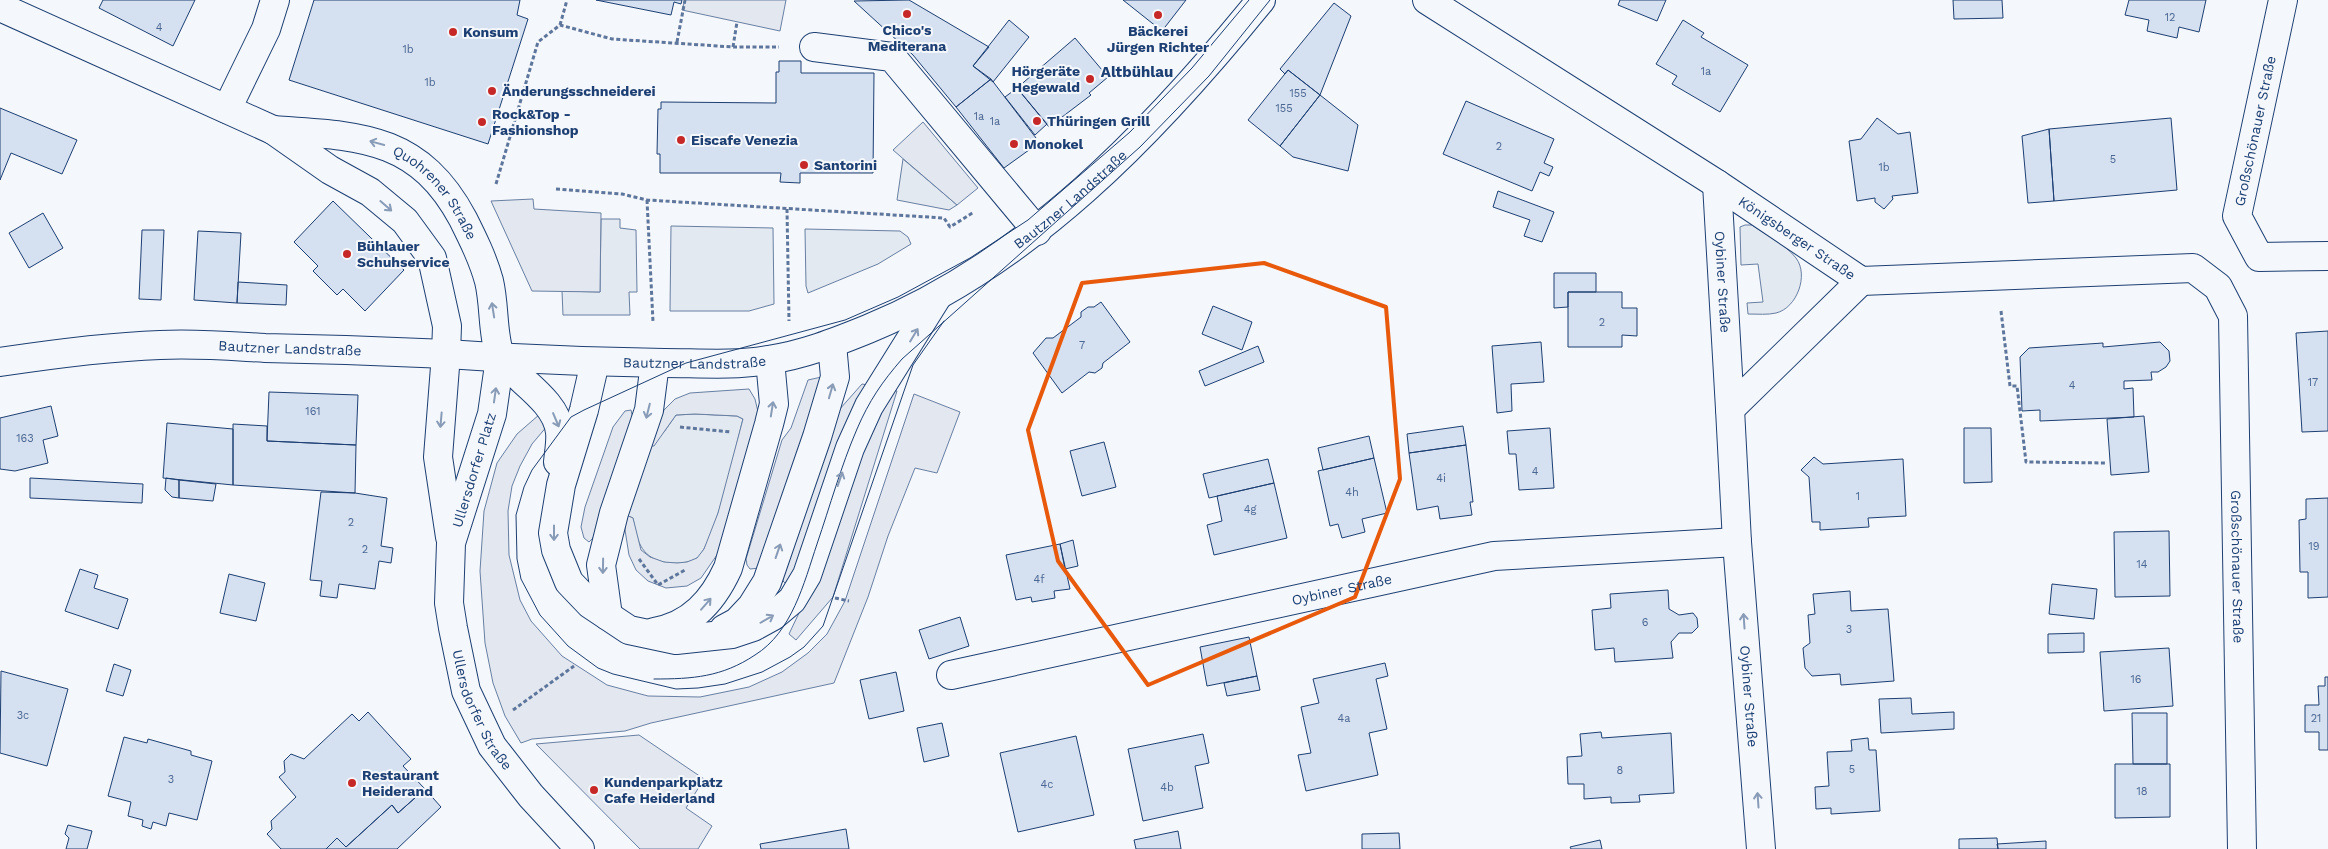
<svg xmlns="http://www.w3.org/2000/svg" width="2328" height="849" viewBox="0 0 2328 849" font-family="'Work Sans',sans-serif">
  <rect width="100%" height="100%" fill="#f4f7fb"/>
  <path fill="#e3e9f0" stroke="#687fa3" d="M903,159L957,205L949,210L897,200Z
    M601,219H620V228L636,230L637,292H629L630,315H563L562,291L600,292Z
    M1745,225H1752C1766,235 1785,244 1796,258C1809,275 1797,308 1776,313C1768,315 1757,314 1748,314L1747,303L1763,302L1758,264L1741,265L1740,227Z
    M671,226L773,228L774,304L749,311H670Z
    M805,229L900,231L908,237L911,244L878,264L808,293L806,286Z
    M695,414L737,416L743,419C736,445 715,544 697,558C688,564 673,564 663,562C640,556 637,540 633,518L626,515L648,446L664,432L676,415Z"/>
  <path fill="#e3e8f0" stroke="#687fa3" d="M685,0H786L780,31L682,10Z
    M923,122L978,188L957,205L893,150Z
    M533,199L534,209L601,213L600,292L532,291L491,201Z
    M826,376L760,568L750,569L747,565L746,559L782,440L791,428L808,380Z
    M862,384L873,386L798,579L787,585L783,581V576L839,410Z
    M885,388L897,391L833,597L796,640L789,634L808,594Z
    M749,389L755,399L758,412L726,537L719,552L701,578L687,586L666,588L648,581L636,570L629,555L625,530L626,515L633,518L641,550L650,557L664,562L677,563L687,562L697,558L704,549L718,513L743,419L737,416L695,414L676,415L654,446H648L664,410L675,399L690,393Z
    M914,394L960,412L937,473L915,468L888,536L868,597L834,683L651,723L625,731L532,739L521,743L505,716L493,683L485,643L480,571L484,511L497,463L517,434L540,414L548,425L532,444L520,466L512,486L508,511L509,555L520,600L531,621L562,656L607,685L648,696L700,697L749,687L782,672L808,653L827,634L845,601Z
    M631,410L633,419L593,538L589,542L584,538L581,527L585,507L613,427L625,411Z
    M639,735L704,779L686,808L712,826L698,849H640L536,744Z"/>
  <path fill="#d5e0f0" stroke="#1d3f73" d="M103,0H195L173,46L99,8Z
    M314,0H520L517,15L528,19L488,144L289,80Z
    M596,0H682L681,4L674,2L671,15Z
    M909,0L989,47L973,66L991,79L956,107L913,55L854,1Z
    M1123,0H1186L1162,31Z
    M1620,0H1666L1657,21L1618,5Z
    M1953,0H2002L2003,18L1954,19Z
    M2129,0H2206L2199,32L2179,27L2177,38L2147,31L2149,20L2125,15Z
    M1334,3L1351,16L1320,95L1288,70L1285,74L1280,69Z
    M1009,20L1029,37L993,82L973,66Z
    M1683,20L1704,33L1701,37L1748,65L1720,112L1672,84L1677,76L1656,64Z
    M1075,38L1108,77L1089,93L1091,95L1049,127L1017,88Z
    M779,61H801V73H874L873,173H800V183L780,182L781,173H660V154H657L658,109H661V102L776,103V72H779Z
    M1288,70L1320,95L1280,146L1248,120Z
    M991,79L1036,138L1025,146L1029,150L1004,168L956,107Z
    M1017,88L1047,124L1035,135L1005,97Z
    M1320,95L1358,125L1348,171L1293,157L1280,146Z
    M1466,101L1554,139L1544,163L1553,167L1549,176L1540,172L1532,191L1443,154Z
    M0,108L77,140L62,174L11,153L0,180Z
    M1877,118L1898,134L1910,132L1918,193L1892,196L1893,199L1884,209L1875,202V198L1857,201L1849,141L1861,139Z
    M2171,118L2177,190L2054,201L2049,129Z
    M2049,129L2054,201L2028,203L2022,136Z
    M1498,191L1554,212L1542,242L1524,236L1530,220L1493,207Z
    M333,201L404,270L365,311L343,289L337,295L313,271L318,266L294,242Z
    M43,213L63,248L29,268L9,233Z
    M142,230H164L161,300L139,299Z
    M198,231L241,233L237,303L194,300Z
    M1554,273H1596V292H1568V307L1554,308Z
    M238,282L287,285L286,305L237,303Z
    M1568,292H1622V308H1637V336L1622,335V347H1568Z
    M1101,302L1130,342L1103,363L1102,368L1095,373L1089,372L1062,393L1033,353L1046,338H1053L1081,317V312L1088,307H1094Z
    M1213,306L1252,322L1242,350L1202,334Z
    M2328,331V431L2302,432L2296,333Z
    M1541,342L1544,382L1511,384L1512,411L1497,413L1492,346Z
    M2160,342L2169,351L2170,361L2166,367L2158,372H2151L2152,380L2124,381V389L2133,388L2134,417L2040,421V410L2022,411L2020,357L2029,348L2103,343V347Z
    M1258,346L1264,362L1205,386L1199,371Z
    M269,392L358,395L356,445L267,441Z
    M51,406L58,436L43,440L48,463L15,471L0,469V418Z
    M2144,416L2149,472L2111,475L2107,419Z
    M167,423L233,429V485L163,478Z
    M233,424L267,426V441L356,445L355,493L233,485Z
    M1463,426L1466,445L1409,453L1407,434Z
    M1550,428L1554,488L1519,490L1516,454H1509L1507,431Z
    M1964,428H1991L1992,482L1964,483Z
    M1369,436L1374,458L1323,470L1318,448Z
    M1104,442L1116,487L1082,496L1070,451Z
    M1466,445L1473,502H1470L1472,515L1440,519L1438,506L1417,510L1409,453Z
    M1814,457L1823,464L1903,459L1906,516L1868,518L1869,527L1820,530V522H1812L1809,477L1801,470Z
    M1374,458L1387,513L1362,519L1365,532L1342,538L1338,524L1330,526L1318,471Z
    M1268,459L1274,483L1209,498L1203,474Z
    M30,478L143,484L142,503L30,498Z
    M166,478L179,480V498L172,497L165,490Z
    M179,480L216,484L213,501L179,498Z
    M1274,483L1287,538L1214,555L1207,525L1222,521L1217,496Z
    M321,492L355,493L387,498L381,546L393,548L391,563L379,561L375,589L339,584L337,598L320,596L322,581L310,580Z
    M2328,498V597L2308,598V572H2300L2299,520L2306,519V499Z
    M2169,531L2170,596L2115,597L2114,532Z
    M1073,540L1078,566L1065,569L1060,544Z
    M1060,544L1070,589L1054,591L1055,598L1032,602L1031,597L1016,600L1006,555Z
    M80,569L98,575L94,588L128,599L118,629L65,611Z
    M229,574L265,583L256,621L220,613Z
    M2052,584L2097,589L2094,619L2049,614Z
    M1668,590L1669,609L1679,615L1693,613L1697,618L1698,627L1692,633H1679L1671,642L1673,658L1615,662L1614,648L1595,650L1592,610L1611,608L1610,594Z
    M1850,591L1851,611L1888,609L1894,681L1841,685L1840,674L1812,676L1805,668L1803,648L1810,643L1808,615L1815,614L1813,594Z
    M960,617L969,646L929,659L919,630Z
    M2084,633V652L2048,653V634Z
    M1249,637L1257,676L1207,686L1200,647Z
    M2169,648L2173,706L2104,711L2100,652Z
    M1385,663L1388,676L1376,679L1387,729L1369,733L1378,775L1306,791L1298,755L1311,753L1301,707L1319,703L1313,679Z
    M114,664L131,670L123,696L106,691Z
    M1,671L68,689L47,766L0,753Z
    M896,672L904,711L869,719L860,680Z
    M1257,676L1260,690L1227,696L1224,683Z
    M2325,677H2328V750H2319V732H2305V705H2319L2318,686H2325Z
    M1911,698L1912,714L1954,712V729L1881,733L1879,699Z
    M368,712L411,759L403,766L425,789L398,813L392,805L346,847L337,838L326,849H281L267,834L272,829L271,821L296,797L279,777L285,772L284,761L291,754L304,759L352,714L359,721Z
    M2132,713H2167V764H2133Z
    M942,723L949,756L924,762L917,728Z
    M1601,732L1602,738L1671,733L1674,793L1639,795L1640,802L1611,803V797L1584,799V784H1568L1567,757L1582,756L1580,734Z
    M1203,734L1209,763L1195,766L1203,808L1143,821L1128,749Z
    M1076,736L1094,815L1018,832L1000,753Z
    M124,737L147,743L148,739L191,751V755L212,761L197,820L169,813L166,826L153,822L151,829L142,826L143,820L128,816L131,802L108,796Z
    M1868,738L1869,750H1876L1880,811L1831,814V808L1816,809L1815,787L1829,786L1827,752L1852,751L1851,740Z
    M2115,764H2170V817L2115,818Z
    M425,789L441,807L397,849H326L337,838L346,847L392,805L398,813Z
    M68,825L92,831L87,849H66L69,838L65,834Z
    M846,829L849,849H761L760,844Z
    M1178,831L1181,849H1136L1134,840Z
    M1399,833L1400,849H1362V834Z
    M1997,838L1998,849H1959V839Z
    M1600,840L1602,849H1571L1570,847Z
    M2046,841V849H1998L1997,844Z"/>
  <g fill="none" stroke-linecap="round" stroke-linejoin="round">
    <g stroke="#1d3f73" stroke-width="30">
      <g id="minor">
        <path id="s1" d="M1427,0L1717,184L1861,281L2193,268L2218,287L2233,316L2242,849"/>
        <path d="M2283,0L2237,216L2259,257L2328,256"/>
        <path d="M0,7L273,130L330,170L370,192L405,221L432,258L447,326L446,354"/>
        <path d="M814,47L892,57L1037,231"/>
        <path d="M227,109L266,29L275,0"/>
        <path id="s2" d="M273,130C358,136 418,135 463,219C473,239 483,259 489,281C495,306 492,333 500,356C502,362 511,368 515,373C532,389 557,407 560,432C561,441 559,452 558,462"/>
        <path id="s3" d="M1717,184L1730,409L1861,281"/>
        <path d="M595,362L584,410L561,485L553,533L556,550L569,582L590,604L629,630L676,640L732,634L753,627L773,616L792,600L807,575L850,448L869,406L937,297"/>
        <path id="s4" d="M1730,409L1737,542L1761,849"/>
        <path d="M608,616L601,565L614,513L649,410L655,363"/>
        <path d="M724,629L737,622L752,606L767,582L817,437L835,377L832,344"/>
        <path d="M654,632C691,626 713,601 728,568L769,424L774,404L770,360"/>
        <path id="s5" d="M951,675L1494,556L1737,542"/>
      </g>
    </g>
    <g stroke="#1d3f73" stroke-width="30">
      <g id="major">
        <path d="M446,354L438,457L450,537"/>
        <path id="s6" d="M500,358L492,414L451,543L449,603L453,628L466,691L492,746L531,796L580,849"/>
        <path id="s7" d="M0,362C53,354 106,347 160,345C195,343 230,346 265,348C325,349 386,351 447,354C519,359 591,362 664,363C698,363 734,366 768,360C803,355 836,342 868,329C1029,263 1153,133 1261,0"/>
      </g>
    </g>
    <path stroke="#5e769c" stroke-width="3" stroke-dasharray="4 2.5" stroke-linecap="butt" d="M560,25L567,0
      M677,42L685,0
      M733,47L737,22
      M496,184L538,42L560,25L612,39L733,47H779
      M556,189L622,194L647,200L944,218L950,227L974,212
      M647,200L653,322
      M787,209L789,321
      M2001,311L2010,386H2017L2026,462L2106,463
      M680,427L731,432
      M639,559L658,585L685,570
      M835,598L849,601
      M513,710L574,666"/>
    <use href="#minor" stroke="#f4f7fb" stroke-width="28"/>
    <use href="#major" stroke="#f4f7fb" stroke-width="28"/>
    <path stroke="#1d3f73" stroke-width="1" d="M944,321L913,365L823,626L804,647L790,657L762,672L725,684L698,688L676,689L613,674L598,668L568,646L540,615L521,579L517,559L516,515L524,487L532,470L571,417L584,410L686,363L845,320L898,297L970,258L1028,220L1130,132L1192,68L1249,0
      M654,679C693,679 722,677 755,655C792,632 804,583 817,544C830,506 841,466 857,429C869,401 882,382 902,359L1140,147L1209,76L1270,0"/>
  </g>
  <defs><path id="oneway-shaft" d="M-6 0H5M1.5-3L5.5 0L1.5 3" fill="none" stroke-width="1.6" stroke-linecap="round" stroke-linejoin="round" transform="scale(1.25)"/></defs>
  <g stroke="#889bb7">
    <use href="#oneway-shaft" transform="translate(377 143) rotate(-165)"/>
    <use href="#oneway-shaft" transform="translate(386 206) rotate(41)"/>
    <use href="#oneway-shaft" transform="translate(493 310) rotate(-99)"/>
    <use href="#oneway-shaft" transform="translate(914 335) rotate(-59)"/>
    <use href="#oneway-shaft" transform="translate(831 391) rotate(-74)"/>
    <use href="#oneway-shaft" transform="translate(495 395) rotate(-82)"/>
    <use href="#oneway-shaft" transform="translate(772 409) rotate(-81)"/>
    <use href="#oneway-shaft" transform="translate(648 411) rotate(104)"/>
    <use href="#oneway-shaft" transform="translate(441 420) rotate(95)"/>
    <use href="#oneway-shaft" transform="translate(556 420) rotate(67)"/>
    <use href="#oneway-shaft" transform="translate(840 479) rotate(-71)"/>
    <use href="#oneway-shaft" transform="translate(554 533) rotate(90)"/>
    <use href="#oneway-shaft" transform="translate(778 551) rotate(-71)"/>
    <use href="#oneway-shaft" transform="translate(603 566) rotate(91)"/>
    <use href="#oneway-shaft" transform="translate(706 604) rotate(-49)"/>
    <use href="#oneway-shaft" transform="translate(767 619) rotate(-30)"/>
    <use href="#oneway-shaft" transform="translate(1744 621) rotate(-94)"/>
    <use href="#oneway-shaft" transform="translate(1758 800) rotate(-94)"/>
  </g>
  <path fill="none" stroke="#e8590c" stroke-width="4" stroke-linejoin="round" d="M1264,263L1386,307L1400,479L1355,597L1148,685L1058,561L1028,430L1082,283Z"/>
  <g fill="#c62828" stroke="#f4f7fb" stroke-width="2">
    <circle cx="907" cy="14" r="5"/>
    <circle cx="1158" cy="15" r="5"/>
    <circle cx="453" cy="32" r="5"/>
    <circle cx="1090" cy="79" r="5"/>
    <circle cx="492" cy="91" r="5"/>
    <circle cx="1037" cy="121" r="5"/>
    <circle cx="482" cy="122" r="5"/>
    <circle cx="681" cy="140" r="5"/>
    <circle cx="1014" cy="144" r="5"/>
    <circle cx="804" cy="165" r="5"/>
    <circle cx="347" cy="254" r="5"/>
    <circle cx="352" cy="783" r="5"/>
    <circle cx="594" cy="790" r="5"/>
  </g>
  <g text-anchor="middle" stroke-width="4" stroke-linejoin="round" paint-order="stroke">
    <g font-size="11" fill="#4b6792">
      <text x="2170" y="21">12</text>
      <text x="159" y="31">4</text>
      <text x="408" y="53">1b</text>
      <text x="1706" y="75">1a</text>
      <text x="430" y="86">1b</text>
      <text x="1298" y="97">155</text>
      <text x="1284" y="112">155</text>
      <text x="979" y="120">1a</text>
      <text x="995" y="125">1a</text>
      <text x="1499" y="150">2</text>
      <text x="2113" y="163">5</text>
      <text x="1884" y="171">1b</text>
      <text x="1602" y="326">2</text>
      <text x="1082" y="349">7</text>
      <text x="2313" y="386">17</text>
      <text x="2072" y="389">4</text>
      <text x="313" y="415">161</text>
      <text x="25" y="442">163</text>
      <text x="1535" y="475">4</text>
      <text x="1441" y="482">4i</text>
      <text x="1352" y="496">4h</text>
      <text x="1858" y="500">1</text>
      <text x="1250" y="513">4g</text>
      <text x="351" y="526">2</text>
      <text x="2314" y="550">19</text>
      <text x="365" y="553">2</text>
      <text x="2142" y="568">14</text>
      <text x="1039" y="583">4f</text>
      <text x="1645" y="626">6</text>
      <text x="1849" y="633">3</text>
      <text x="2136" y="683">16</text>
      <text x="23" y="719">3c</text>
      <text x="1344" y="722">4a</text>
      <text x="2316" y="722">21</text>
      <text x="1852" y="773">5</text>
      <text x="1620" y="774">8</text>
      <text x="171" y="783">3</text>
      <text x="1047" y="788">4c</text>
      <text x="1167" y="791">4b</text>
      <text x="2142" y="795">18</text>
    </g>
    <g font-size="14" font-weight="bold" fill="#1d3f73" stroke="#f4f7fb" text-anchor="start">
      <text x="907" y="35" text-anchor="middle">Chico's<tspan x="907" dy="16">Mediterana</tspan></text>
      <text x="1158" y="36" text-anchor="middle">Bäckerei<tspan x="1158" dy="16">Jürgen Richter</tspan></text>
      <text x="463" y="37">Konsum</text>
      <text x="1080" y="76" text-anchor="end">Hörgeräte<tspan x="1080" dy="16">Hegewald</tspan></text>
      <text x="502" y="96">Änderungsschneiderei</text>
      <text x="492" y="119">Rock&amp;Top -<tspan x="492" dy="16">Fashionshop</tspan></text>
      <text x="1047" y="126">Thüringen Grill</text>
      <text x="691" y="145">Eiscafe Venezia</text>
      <text x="1024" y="149">Monokel</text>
      <text x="814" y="170">Santorini</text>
      <text x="357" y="251">Bühlauer<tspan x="357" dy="16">Schuhservice</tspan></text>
      <text x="362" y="780">Restaurant<tspan x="362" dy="16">Heiderand</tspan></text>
      <text x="604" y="787">Kundenparkplatz<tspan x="604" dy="16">Cafe Heiderland</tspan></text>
    </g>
    <g font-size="14" fill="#1d3f73" stroke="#f4f7fb">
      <text transform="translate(2255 131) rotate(-78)" y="5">Großschönauer Straße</text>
      <text dy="5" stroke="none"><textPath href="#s2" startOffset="184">Quohrener Straße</textPath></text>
      <text dy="5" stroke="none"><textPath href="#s7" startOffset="1116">Bautzner Landstraße</textPath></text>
      <text dy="5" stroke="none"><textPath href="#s1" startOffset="440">Königsberger Straße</textPath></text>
      <text dy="5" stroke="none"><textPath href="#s3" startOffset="98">Oybiner Straße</textPath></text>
      <text dy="5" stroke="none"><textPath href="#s7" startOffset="291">Bautzner Landstraße</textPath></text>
      <text dy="5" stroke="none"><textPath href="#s7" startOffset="696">Bautzner Landstraße</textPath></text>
      <text transform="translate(474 470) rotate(-73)" y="5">Ullersdorfer Platz</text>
      <text dy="5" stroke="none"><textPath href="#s1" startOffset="1164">Großschönauer Straße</textPath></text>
      <text dy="5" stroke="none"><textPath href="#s5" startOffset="400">Oybiner Straße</textPath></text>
      <text dy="5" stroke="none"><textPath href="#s4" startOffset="288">Oybiner Straße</textPath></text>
      <text dy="5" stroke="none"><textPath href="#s6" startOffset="365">Ullersdorfer Straße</textPath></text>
    </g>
    <g font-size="15" font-weight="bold" fill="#1d3f73" stroke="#f4f7fb">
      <text x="1137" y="77">Altbühlau</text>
    </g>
  </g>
</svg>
